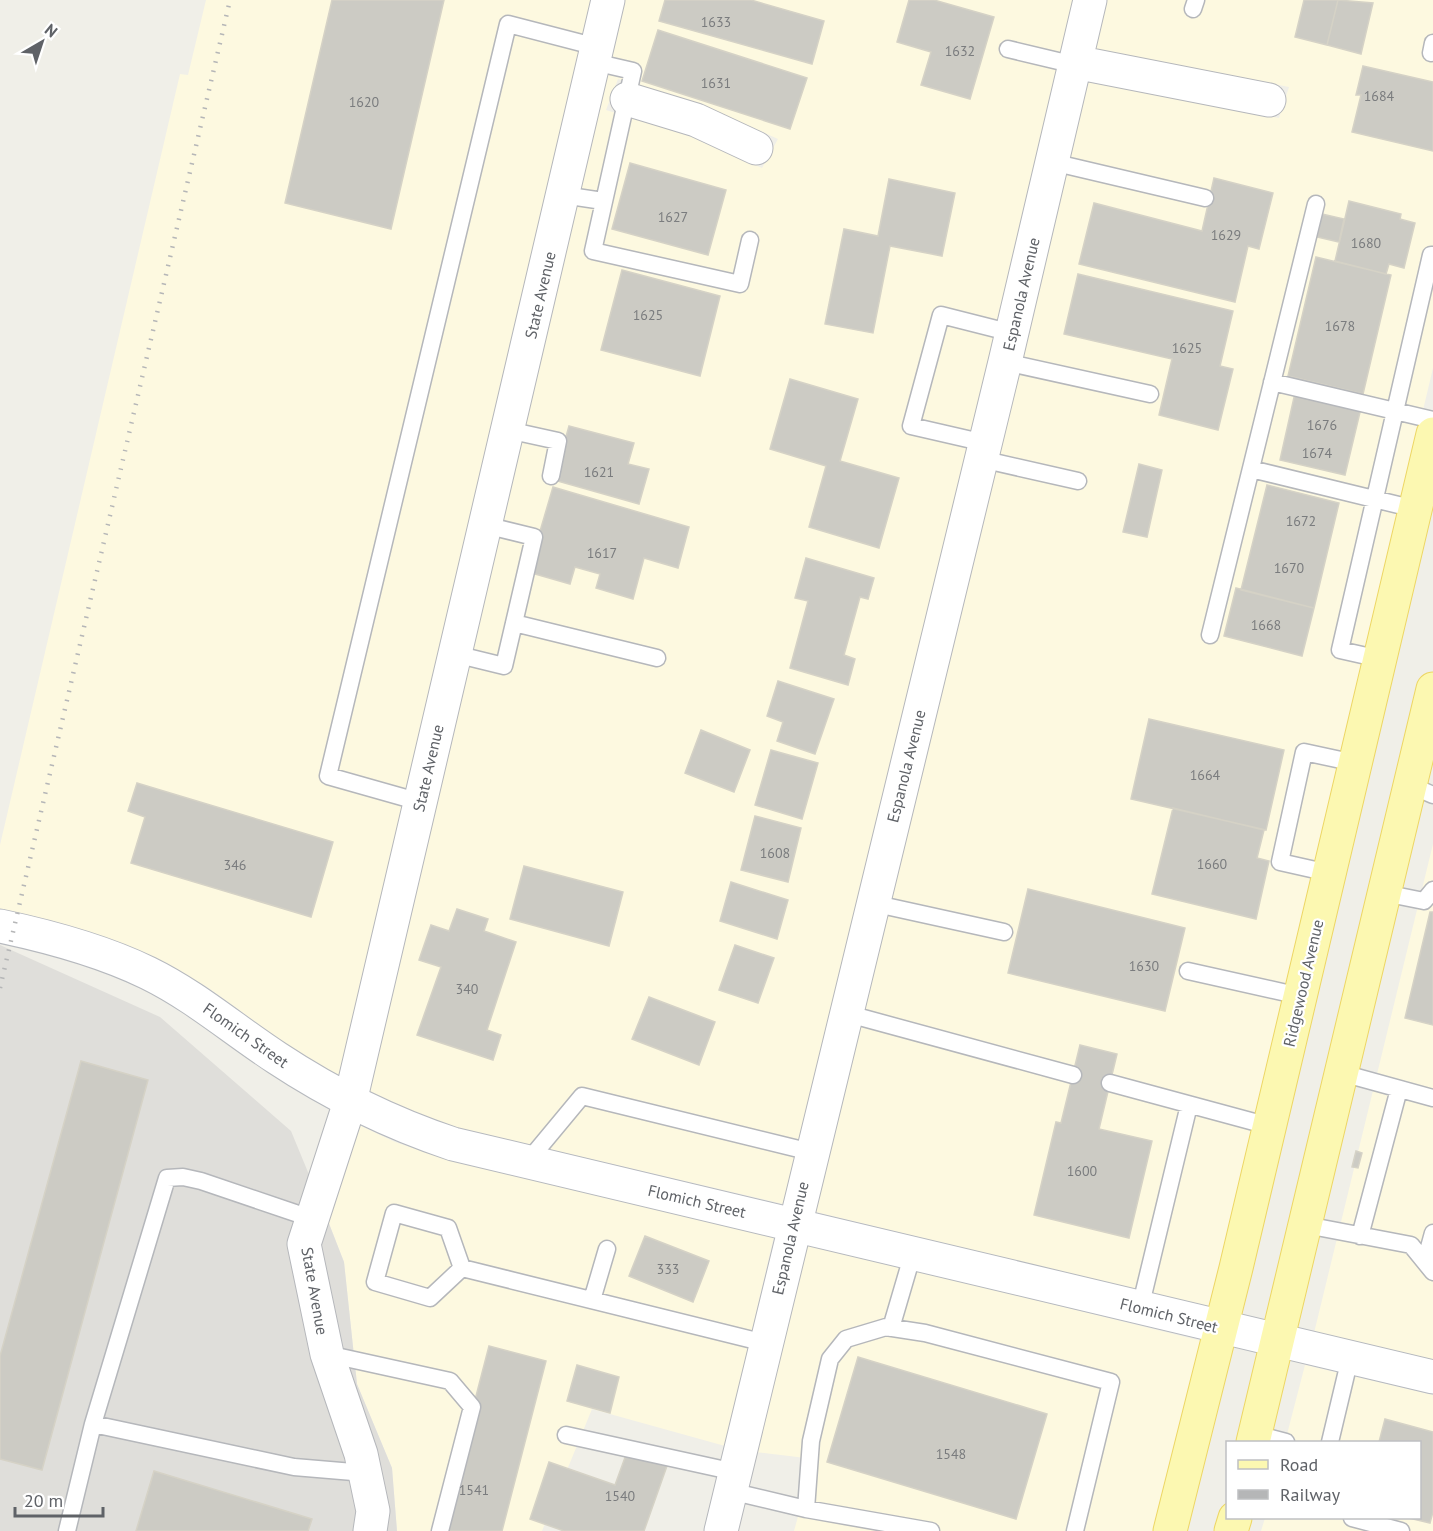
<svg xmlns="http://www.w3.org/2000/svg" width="1433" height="1531" viewBox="0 0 1433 1531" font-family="'PT Sans',sans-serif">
  <rect width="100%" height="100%" fill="#f0efe8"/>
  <path fill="#fdf9e0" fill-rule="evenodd" d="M206,0H593L340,1077L286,1044L207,987L156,958L37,917L0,909V845L180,74L188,75Z
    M624,0H1074L996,331L783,1204L459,1128L409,1111L368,1092ZM618,79L702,105L778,139L762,168L689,136L606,110Z
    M1106,0H1433V368L1210,1308L812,1211L1087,82L1279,118L1289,87L1094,49Z
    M1433,844V1361L1314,1333Z
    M359,1125L395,1142L448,1160L774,1236L725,1446L592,1409L542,1531H397L392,1468L357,1384L344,1262L328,1221Z
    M804,1243L1202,1341L1154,1531H794L814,1459L755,1452Z
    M1305,1365L1433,1395V1531H1261L1265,1518H1420V1442H1285Z"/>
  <path fill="#dfdeda" d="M0,945L160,1017L291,1131L310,1177L312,1359L345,1460L358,1514L354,1531H0Z
    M328,1221L344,1262L357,1384L392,1468L397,1531H385L389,1506L376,1447L342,1348L321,1243Z"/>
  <path fill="#cccbc4" stroke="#d5d2c6" stroke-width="1.5" d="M332,0H444L391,229L285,203Z
    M665,0H751L824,21L812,64L659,21Z
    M909,0H934L994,17L970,99L921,85L931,52L897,42Z
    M1304,0H1338L1327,45L1295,37Z
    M1338,0L1373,3L1361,54L1327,45Z
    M658,30L807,78L790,129L642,81Z
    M1363,66L1433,82V151L1352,132L1361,95H1356Z
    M630,163L726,190L708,255L612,229Z
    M1214,178L1273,193L1259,249L1248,246L1235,302L1079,264L1094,203L1202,231Z
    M889,179L955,193L942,256L890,246L873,333L825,324L844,229L878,236Z
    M1349,201L1401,214L1400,219L1415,223L1404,268L1389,264L1386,274L1335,261Z
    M1322,214L1344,219L1339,242L1317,237Z
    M1316,257L1391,275L1363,394L1288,376Z
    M622,270L720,296L700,376L601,350Z
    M1078,274L1233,311L1220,366L1233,369L1218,430L1159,415L1172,359L1064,334Z
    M790,379L858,399L840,461L899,478L879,548L809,527L826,466L770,449Z
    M1295,393L1361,408L1345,475L1280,460Z
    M569,426L634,443L628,464L649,469L639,504L554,480Z
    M1139,464L1162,470L1147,537L1123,532Z
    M1267,485L1339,503L1314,608L1241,590Z
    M553,487L689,527L678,568L644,558L633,599L596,588L600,574L575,567L570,584L528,572Z
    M806,558L874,578L868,599L860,597L844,655L855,659L848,685L790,668L808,601L795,598Z
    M1236,588L1314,608L1302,656L1224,636Z
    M778,681L834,699L815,754L777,741L783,722L767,716Z
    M1149,719L1284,750L1266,830L1131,799Z
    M701,730L750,750L734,792L685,773Z
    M771,750L818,763L802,819L755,805Z
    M137,783L333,842L311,917L131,863L145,817L128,811Z
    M1173,808L1264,830L1257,858L1269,861L1256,919L1152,894Z
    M755,816L801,828L788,882L741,870Z
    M524,866L623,892L609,946L510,919Z
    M731,882L788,900L777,939L720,921Z
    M1028,889L1185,928L1165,1011L1008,973Z
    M457,909L488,919L484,931L516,942L487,1030L501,1035L493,1060L417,1035L441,967L419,960L431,925L449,931Z
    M1430,912H1433V1025L1405,1018Z
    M735,945L774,958L758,1003L719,990Z
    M649,997L715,1022L699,1065L632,1039Z
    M1080,1045L1117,1054L1099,1129L1152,1141L1129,1238L1034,1215L1056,1122L1061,1123Z
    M81,1061L148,1080L42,1470L0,1459V1356Z
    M1356,1151L1362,1153L1358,1168L1352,1167Z
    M645,1236L709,1261L693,1302L629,1276Z
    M489,1346L546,1361L502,1531H441Z
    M858,1357L1047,1414L1016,1519L827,1462Z
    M577,1365L619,1377L610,1413L567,1401Z
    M1385,1419L1433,1432V1512L1430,1523L1409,1518H1420V1442H1379Z
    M627,1452L667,1466L644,1531H564L530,1519L549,1462L615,1485Z
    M154,1471L312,1519L308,1531H136Z"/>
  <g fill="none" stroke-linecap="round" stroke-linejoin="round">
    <g stroke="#b5b7bb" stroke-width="19">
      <path id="lane" d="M1193,9L1196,0
        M1008,49L1075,65
        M1431,53L1433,43
        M594,62L633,71L593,251L740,284L750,240
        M1052,162L1205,198
        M563,195L603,201
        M1005,362L1150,394
        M1272,382L1433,420
        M508,430L558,441L551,476
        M985,443L911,426L941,315L1012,333
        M981,459L1078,481
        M1251,469L1415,509
        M514,623L657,658
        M1210,635L1316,204
        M455,654L504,666L534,537L485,525
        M1380,659L1340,650L1431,255H1433
        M1410,785L1433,795
        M420,802L328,776L508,24L597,47
        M1329,873L1280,862L1304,752L1355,763
        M1384,893L1424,901L1433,890
        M872,903L1004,932
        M1188,971L1300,996
        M845,1013L1073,1075
        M1342,1073L1433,1098
        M1110,1083L1269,1126
        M528,1161L582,1096L811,1152
        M1306,1225L1411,1245L1433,1272
        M1360,1236L1399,1089
        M1425,1262L1433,1233
        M462,1268L430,1298L375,1282L394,1213L448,1228L462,1268L765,1343
        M592,1300L607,1249
        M1140,1308L1189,1105
        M891,1328L913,1253
        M327,1354L450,1381L472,1407L440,1531
        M93,1424L294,1467L365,1473
        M1255,1434L1286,1442
        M566,1435L735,1472
        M1330,1442L1350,1358
        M730,1491L806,1509L931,1531
        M806,1509L811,1441L830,1359L846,1339L886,1327L925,1333L1111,1382L1075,1531
        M1352,1518L1401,1531
        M67,1531L93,1424L167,1178L183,1177L201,1181L313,1219"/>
    </g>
    <g stroke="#b5b7bb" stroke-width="35">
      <path id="street" d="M1075,62L1269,100
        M627,99L696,120L756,148
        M370,1531L373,1511L361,1454L327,1354L304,1244L350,1102L608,0
        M721,1531L1005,362L1090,0"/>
    </g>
    <g stroke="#b6b9be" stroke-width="35">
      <path id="secondary" d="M0,926C47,936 105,952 148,973C195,996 234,1030 277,1058C333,1095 390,1123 453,1144L1433,1377"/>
    </g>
    <g stroke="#edd664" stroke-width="35">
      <path id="primary" d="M1253,1442L1433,689
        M1170,1531L1236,1268L1433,434
        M1231,1531L1235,1518"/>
    </g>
    <use href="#lane" stroke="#fff" stroke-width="16"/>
    <use href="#street" stroke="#fff" stroke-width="33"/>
    <use href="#secondary" stroke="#fff" stroke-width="33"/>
    <use href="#primary" stroke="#fcf8b1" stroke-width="33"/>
    <path stroke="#b5b6b7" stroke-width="4.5" stroke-dasharray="1.5 8" stroke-linecap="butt" d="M0,988L230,0"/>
  </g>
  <g text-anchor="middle" stroke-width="4.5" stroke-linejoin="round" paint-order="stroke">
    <g font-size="14" fill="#7a7c7e">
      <text x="716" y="27">1633</text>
      <text x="960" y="56">1632</text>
      <text x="716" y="88">1631</text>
      <text x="1379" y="101">1684</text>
      <text x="364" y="107">1620</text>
      <text x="673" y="222">1627</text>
      <text x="1226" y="240">1629</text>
      <text x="1366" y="248">1680</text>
      <text x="648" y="320">1625</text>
      <text x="1340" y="331">1678</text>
      <text x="1187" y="353">1625</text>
      <text x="1322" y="430">1676</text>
      <text x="1317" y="458">1674</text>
      <text x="599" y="477">1621</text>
      <text x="1301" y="526">1672</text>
      <text x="602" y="558">1617</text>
      <text x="1289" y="573">1670</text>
      <text x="1266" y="630">1668</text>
      <text x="1205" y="780">1664</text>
      <text x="775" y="858">1608</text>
      <text x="1212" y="869">1660</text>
      <text x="235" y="870">346</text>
      <text x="1144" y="971">1630</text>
      <text x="467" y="994">340</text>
      <text x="1082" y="1176">1600</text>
      <text x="668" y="1274">333</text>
      <text x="951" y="1459">1548</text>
      <text x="474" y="1495">1541</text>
      <text x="620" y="1501">1540</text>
    </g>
    <g font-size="16" fill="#5f6267" stroke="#fff">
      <text transform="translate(1021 294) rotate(-77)" y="6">Espanola Avenue</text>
      <text transform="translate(540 295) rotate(-77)" y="6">State Avenue</text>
      <text transform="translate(906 766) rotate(-76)" y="6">Espanola Avenue</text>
      <text transform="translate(428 768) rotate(-77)" y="6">State Avenue</text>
      <text transform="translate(1303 983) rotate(-77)" y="6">Ridgewood Avenue</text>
      <text transform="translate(246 1035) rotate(35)" y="6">Flomich Street</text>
      <text transform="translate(697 1201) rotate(13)" y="6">Flomich Street</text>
      <text transform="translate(790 1238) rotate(-77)" y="6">Espanola Avenue</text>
      <text transform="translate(315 1291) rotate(80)" y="6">State Avenue</text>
      <text transform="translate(1169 1315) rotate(14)" y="6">Flomich Street</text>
    </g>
  </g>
  <rect x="1226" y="1441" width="195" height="78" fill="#ffffff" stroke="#bfc0c2" stroke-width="1.5"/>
  <rect x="1238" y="1460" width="30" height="9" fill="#fcf8b1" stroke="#bfc0c2" stroke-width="1.5"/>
  <text x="1280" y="1471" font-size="18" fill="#5f6267">Road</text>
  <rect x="1238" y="1490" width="30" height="9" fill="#b5b6b7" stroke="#bfc0c2" stroke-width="1.5"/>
  <text x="1280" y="1501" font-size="18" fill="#5f6267">Railway</text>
  <g transform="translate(42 42) rotate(39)" stroke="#ffffff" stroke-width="4.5" paint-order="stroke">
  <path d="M0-4.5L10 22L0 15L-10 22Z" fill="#5f6267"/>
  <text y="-9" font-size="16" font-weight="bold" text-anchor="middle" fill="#5f6267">N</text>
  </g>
  <path d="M15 1507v9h88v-9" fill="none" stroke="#5f6267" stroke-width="3"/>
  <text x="24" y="1507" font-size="18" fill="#5f6267" stroke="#ffffff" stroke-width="4.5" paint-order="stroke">20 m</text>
</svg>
